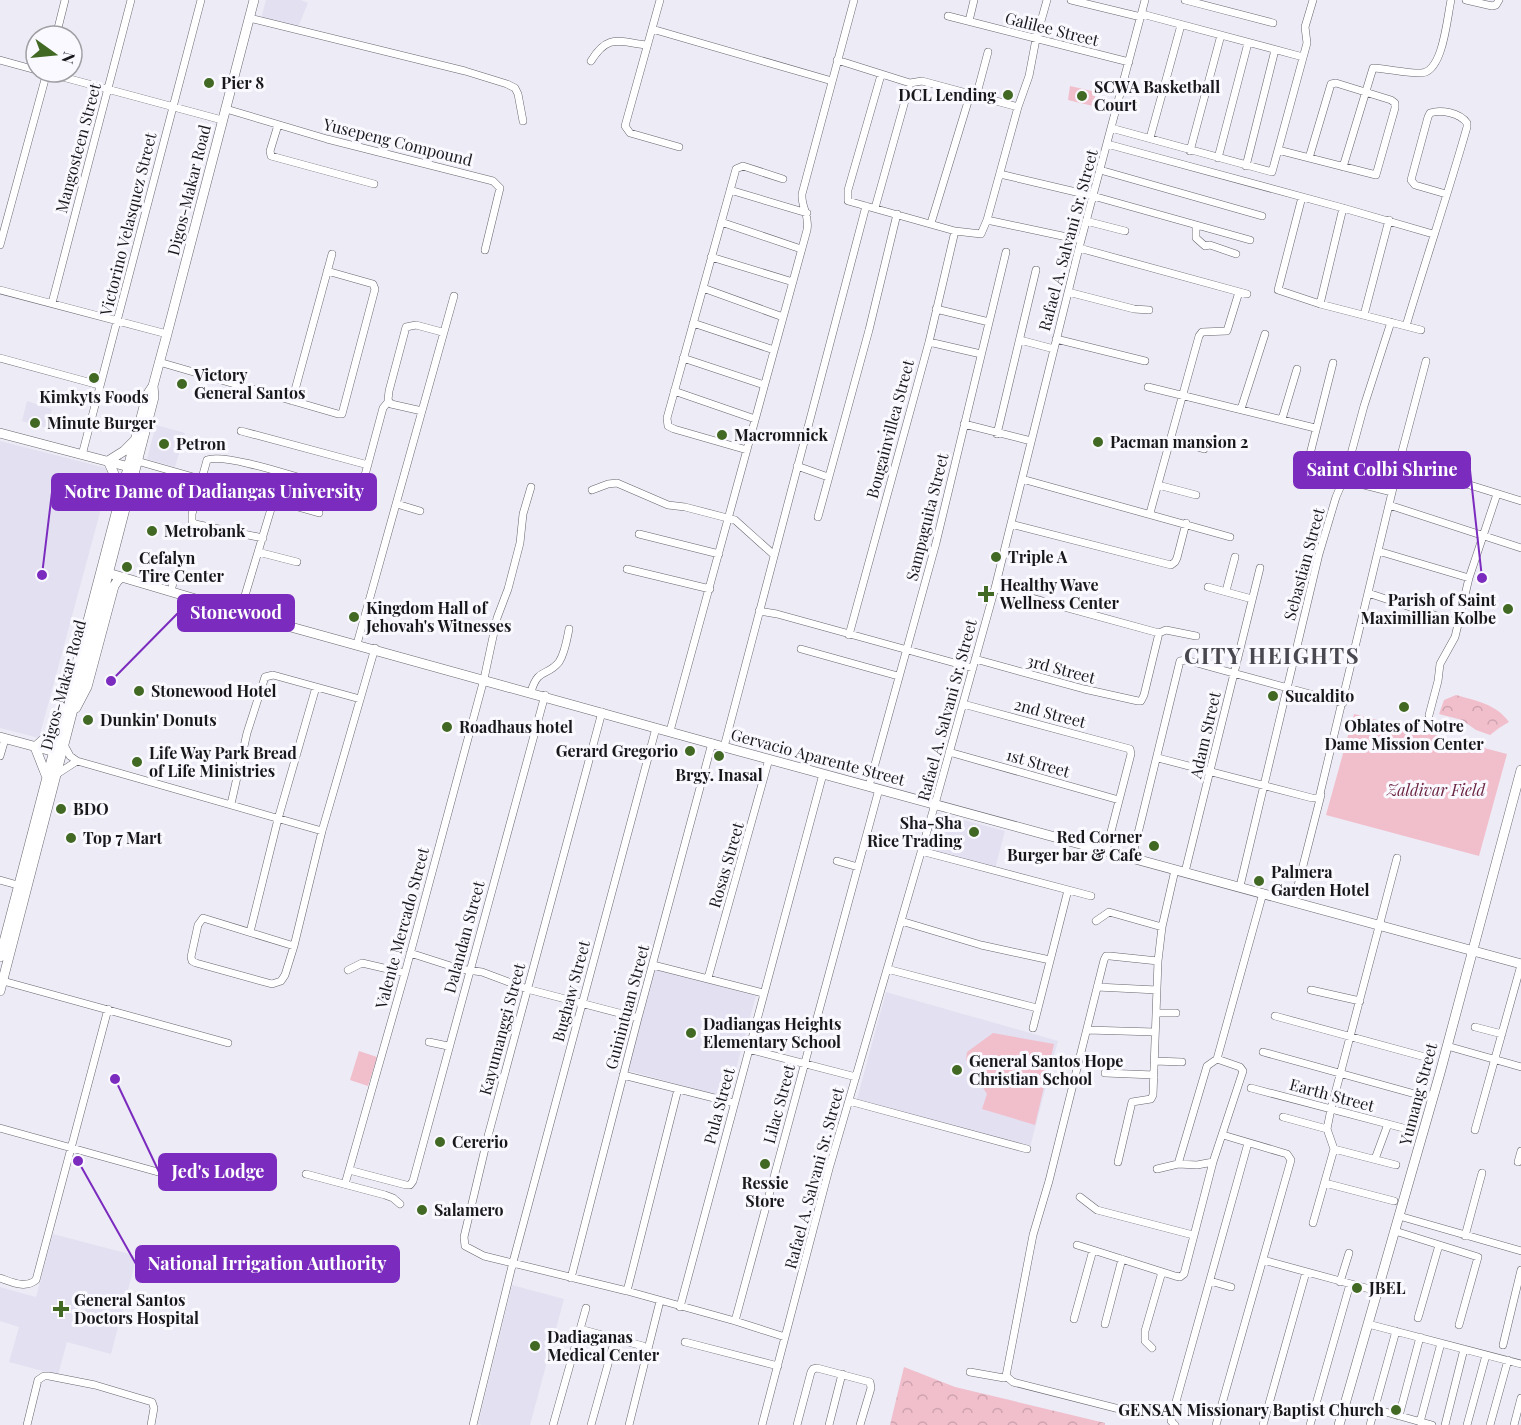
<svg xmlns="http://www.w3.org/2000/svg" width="1521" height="1425" viewBox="0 0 1521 1425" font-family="'Playfair Display',serif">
  <defs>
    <pattern id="forest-crowns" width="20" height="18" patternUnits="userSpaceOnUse" patternTransform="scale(1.5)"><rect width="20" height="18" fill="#f1becc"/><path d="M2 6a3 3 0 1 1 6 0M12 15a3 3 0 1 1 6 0" fill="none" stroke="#cea3af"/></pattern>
  </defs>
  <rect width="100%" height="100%" fill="#edebf5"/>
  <path fill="#e3e0f1" d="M266,0H301L308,3L297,30L261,19Z
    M27,401L52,409L47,428L22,421Z
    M156,425L185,433L175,467L147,459Z
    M0,441L110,469L111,472L39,738L0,728Z
    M937,813L1005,831L995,869L927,849Z
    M654,968L756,996L728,1098L626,1070Z
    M886,992L1058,1041L1030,1147L857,1099Z
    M53,1234L137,1256L111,1354L67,1342L58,1375L9,1362L19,1327L0,1321V1287L36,1297Z
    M512,1285L564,1299L530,1425H482L478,1424Z"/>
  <path fill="#f1becc" d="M1070,86L1096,92L1093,106L1068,100Z
    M1354,714L1507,754L1479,856L1326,815Z
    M993,1033L1054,1044L1035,1125L982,1109L987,1094L966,1060L967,1052Z
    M359,1051L377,1057L368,1086L350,1080Z"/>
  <path fill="url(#forest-crowns)" d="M1456,695C1477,701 1496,704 1509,722L1499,728L1490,735L1476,730L1462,720L1439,714L1444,700Z
    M904,1367L955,1387L1105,1423V1425H890Z"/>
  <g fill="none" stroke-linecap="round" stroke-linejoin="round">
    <g stroke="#66646d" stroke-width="8">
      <path id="minor" d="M660,0L625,126L630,133L679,147
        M1071,0L1141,17
        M1185,0L1273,23
        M1466,0L1492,6L1496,5L1499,0
        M1142,14L1303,57
        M948,16L1129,62
        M249,18L465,71L507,84L515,88L518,94L523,121
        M969,21L974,0
        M652,29L832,81
        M56,36L65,0
        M0,60L36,70
        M837,60L910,83L922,81L1018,107
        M591,61C608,33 619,42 647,45
        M44,72L222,120
        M881,75L848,190V201L955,231L981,234L987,220L1018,107L1029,76L1036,39L1047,0
        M976,97L988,52
        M226,109L327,139L493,181L500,188L485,250
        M278,125L270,151L271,156L374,184
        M1111,128L1272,172L1307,43L1305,27L1313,0
        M1150,138L1181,25
        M1107,144L1343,208L1433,234
        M1278,150L1376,175L1395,108V103L1391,100L1336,83L1331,84L1309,158
        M1190,151L1221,35
        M1218,158L1248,43
        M1246,166L1275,50
        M1343,167L1373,68C1389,69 1404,73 1420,73C1443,74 1447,18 1451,0
        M1100,170L1262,216
        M1000,174L1093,196L1250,240
        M730,190L807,213
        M1302,197L1278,290L1320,304L1421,330
        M875,208L910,83
        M987,220L1081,240
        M1086,221L1125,231
        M721,222L801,249
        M931,223L970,95
        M1196,225V238L1205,246L1210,245L1236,254
        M0,245L47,72
        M1079,248L1247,294
        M711,257L793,282
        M703,288L783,317
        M0,290L167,334
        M1068,292L1134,309L1149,310
        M52,303L131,0
        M1320,304L1343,208
        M936,309L989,322
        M1364,315L1389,220
        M693,323L774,350
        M1406,326C1426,259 1448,194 1467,127V123C1460,113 1441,109 1430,113L1428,117L1411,180L1415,185L1446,194
        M1056,339L1145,361
        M1020,340L1054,349
        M929,342L981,354
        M0,358L99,385
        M683,358L764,385
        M159,362L338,414H342L375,289L373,284L327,271
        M1333,363L1308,462L1313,468L1345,476
        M1148,387L1315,428
        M674,391L755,419
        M292,401L332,254
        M1241,409L1265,334
        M422,411L391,404L388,400L389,391L406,327L416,325L442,332
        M1282,419L1297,369
        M964,424L1031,441
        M241,431L368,465
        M997,434L1036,270
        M1170,439L1204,449
        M747,450L674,429L668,426L667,418L736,169L743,166L783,179
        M82,455L201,0
        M137,461L319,513
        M1399,463L1521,501
        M797,466L828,477
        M1022,479L1230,537
        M1344,480L1392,492
        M1158,485L1196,495
        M592,490L608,484L617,483L668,505L685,507L735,520L774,555
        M397,504L420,511
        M1389,505L1521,548
        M1150,513L1199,336L1202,332L1227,331L1239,292
        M818,517L869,330L897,214
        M1011,524L1171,565L1175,562L1177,558L1186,523
        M639,534L719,554
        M263,538L195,524L192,521V514L207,460C228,451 329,489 358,494L361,490L383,408L388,402
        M1378,551L1469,578
        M258,552L297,562
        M627,569L710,589
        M1208,587L1252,599
        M995,588L1159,633L1166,630L1196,636
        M171,591L175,575
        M1226,591L1235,557
        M1368,593L1458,623
        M759,611L777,614L973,668
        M240,612L274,499
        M849,635L929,342L955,231
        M357,644L454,296
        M801,649L898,676
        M975,659L1084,689L1138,701H1141L1144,695L1159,633
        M531,692C538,667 547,677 559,662C565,653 567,639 569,629
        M963,704L1130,749L1131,754L1106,851
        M602,712L488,1136L464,1237L465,1246L484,1256L627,1291L735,1321L785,1337
        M1429,715L1438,681L1440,664L1455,637L1469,578L1497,494
        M670,731L807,230C810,214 801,208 802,194L854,0
        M64,745L70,756L77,761L322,831
        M724,747L866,206
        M949,752L1119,800
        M0,756L5,739
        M1158,758L1312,798H1319L1399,463L1426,361
        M57,774L77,761
        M869,786L936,543L1006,252
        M231,804L247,733L265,677L273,675L360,699
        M921,851L1091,896
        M1132,858L1180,661L1186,660L1211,667L1343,703
        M837,861L858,867
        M1185,872L1260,568
        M0,880L21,886
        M1240,886L1319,554L1336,497L1345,476L1364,406L1391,322
        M1294,901L1321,795
        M901,921L981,945L1050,960
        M1096,921L1109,912L1162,927
        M250,932L278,819L316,687
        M294,946L203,918L198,925L191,957L192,961L196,963L272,984L281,981L285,975L294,946L322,831L375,648
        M410,953L460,969L482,972L527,989L638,1018
        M653,965L763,993
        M887,969L1037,1008
        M348,970L362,963L405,973
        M708,978L769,759
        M3,981L228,1043
        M1097,987L1157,990
        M1311,990L1360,1001
        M1156,1013H1176
        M1275,1016L1425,1057
        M1475,1027L1502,1034
        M1033,1028L1068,890
        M1087,1030L1155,1032
        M429,1042L448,1046
        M1447,1046L1521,1067
        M748,1049L856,1077
        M1263,1052L1415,1094
        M1154,1061L1182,1062
        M1105,1073L1154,1075
        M623,1075L734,1103
        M1251,1088L1407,1129
        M849,1101L1027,1149
        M1283,1117L1327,1129
        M0,1128L158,1172
        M1475,1130L1521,965
        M1334,1149L1396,1165
        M1375,1159L1388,1124
        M1118,1162L1132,1102L1151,1099L1153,1095L1158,961L1162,927L1175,870
        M1518,1162L1521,1151
        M1178,1164L1197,1165L1213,1162
        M1157,1169L1178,1164L1207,1066L1217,1059L1263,893
        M349,1170L406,1185H410L413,1181L545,695
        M306,1174L385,1195L393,1198L400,1204
        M1325,1183L1394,1201
        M345,1184L405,973L484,679L497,618L508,589L520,543L523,514L531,487
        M1080,1197L1097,1210L1193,1235
        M1399,1216L1521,1251
        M1313,1223L1334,1149L1327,1129L1331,1109L1397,858
        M1395,1231L1478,1257L1459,1325
        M1465,1236L1482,1173
        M1077,1245L1093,1250
        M1263,1260L1377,1291
        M0,1278C12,1282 25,1289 36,1280L108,1009
        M571,1278L638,1018L712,743
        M1210,1281L1231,1287
        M1340,1282L1349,1253
        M627,1291L678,1089
        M680,1307L823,774
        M1418,1318L1439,1245
        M1074,1319L1093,1250L1175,1276L1180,1277L1184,1274L1213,1162L1243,1071L1240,1067L1217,1059
        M735,1321L879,789
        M1105,1324L1122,1259
        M1368,1324L1521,1364
        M580,1329L643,1346L648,1351
        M685,1342L778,1366
        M1503,1345L1521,1270
        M1152,1348L1145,1341V1331L1162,1272
        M970,1372L1004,1378L1006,1376L1033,1235L1049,1181L1104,960L1106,956H1110L1158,961
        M1006,1376L1013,1382L1135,1413
        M1375,1409L1432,1425
        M1399,1416L1420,1337
        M1420,1422L1441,1343
        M27,1425L38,1380L44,1376H49L95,1385L152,1402L154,1408L151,1425
        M473,1425L513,1262L656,728
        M553,1425L586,1308
        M591,1425L615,1339
        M629,1425L660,1301
        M762,1425L829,1169L935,804L995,588L1079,248L1145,0
        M797,1425L811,1372L813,1369L817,1368L870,1382L871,1388L860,1425
        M829,1425L842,1374
        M1175,1425L1171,1421L1172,1416L1248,1143
        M1216,1425L1291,1160L1287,1154L1223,1135
        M1263,1425L1306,1272
        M1310,1425L1350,1284
        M1370,1425L1396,1331
        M1445,1425L1464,1349
        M1467,1425L1486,1355
        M1490,1425L1508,1360
        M1514,1425L1521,1398"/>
    </g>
    <g stroke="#66646d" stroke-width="10">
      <path id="major" d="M0,433L133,468
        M108,461L124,451L134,441
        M108,461L121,489
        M108,573L280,624L724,747L1521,964
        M76,708L87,687L114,586L118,580L123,577
        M0,737L59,753
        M35,747L58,727
        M35,747L46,775
        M0,957L147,395L153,386L167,334L254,0
        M0,991L154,397L153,386
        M1339,1425L1440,1073L1521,770"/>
    </g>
    <use href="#minor" stroke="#fff" stroke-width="7"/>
    <use href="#major" stroke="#fff" stroke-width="9"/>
  </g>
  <g fill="#416924" stroke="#faf9ff" stroke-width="2">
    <circle cx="209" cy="83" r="6"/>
    <circle cx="1008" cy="95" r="6"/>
    <circle cx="1082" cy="96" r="6"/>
    <circle cx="94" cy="378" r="6"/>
    <circle cx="182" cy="384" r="6"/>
    <circle cx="35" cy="423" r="6"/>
    <circle cx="722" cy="435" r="6"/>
    <circle cx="1098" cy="442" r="6"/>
    <circle cx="164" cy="444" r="6"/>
    <circle cx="152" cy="531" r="6"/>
    <circle cx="996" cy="557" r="6"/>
    <circle cx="127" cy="567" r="6"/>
    <path d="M983 585h6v6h6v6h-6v6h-6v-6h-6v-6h6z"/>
    <circle cx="1508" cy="609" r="6"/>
    <circle cx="354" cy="617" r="6"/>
    <circle cx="139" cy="691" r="6"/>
    <circle cx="1273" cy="696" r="6"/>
    <circle cx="1404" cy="707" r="6"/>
    <circle cx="88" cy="720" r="6"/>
    <circle cx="447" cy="727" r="6"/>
    <circle cx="690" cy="751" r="6"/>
    <circle cx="719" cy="756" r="6"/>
    <circle cx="137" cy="762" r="6"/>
    <circle cx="61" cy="809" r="6"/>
    <circle cx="974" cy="832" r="6"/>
    <circle cx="71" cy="838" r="6"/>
    <circle cx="1154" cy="846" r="6"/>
    <circle cx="1259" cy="881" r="6"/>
    <circle cx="691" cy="1033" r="6"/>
    <circle cx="957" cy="1070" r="6"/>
    <circle cx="440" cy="1142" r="6"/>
    <circle cx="765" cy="1164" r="6"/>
    <circle cx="422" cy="1210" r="6"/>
    <circle cx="1357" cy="1288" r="6"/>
    <path d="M58 1300h6v6h6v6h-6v6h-6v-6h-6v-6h6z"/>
    <circle cx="535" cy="1346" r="6"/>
    <circle cx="1396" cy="1410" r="6"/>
  </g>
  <g text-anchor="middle" stroke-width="6" stroke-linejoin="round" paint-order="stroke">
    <g font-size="16" fill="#19191c" stroke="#faf9ff">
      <text transform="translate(1052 29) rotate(14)" y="6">Galilee Street</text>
      <text transform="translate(398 142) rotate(14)" y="6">Yusepeng Compound</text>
      <text transform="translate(78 148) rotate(-75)" y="6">Mangosteen Street</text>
      <text transform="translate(189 190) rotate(-76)" y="6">Digos-Makar Road</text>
      <text transform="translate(128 224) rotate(-76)" y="6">Victorino Velasquez Street</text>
      <text transform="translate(1068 240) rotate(-75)" y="6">Rafael A. Salvani Sr. Street</text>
      <text transform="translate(890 429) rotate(-75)" y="6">Bougainvillea Street</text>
      <text transform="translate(927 517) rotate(-76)" y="6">Sampaguita Street</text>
      <text transform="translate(1304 564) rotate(-75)" y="6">Sebastian Street</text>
      <text transform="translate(1061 669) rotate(15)" y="6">3rd Street</text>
      <text transform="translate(63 685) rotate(-75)" y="6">Digos-Makar Road</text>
      <text transform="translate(947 710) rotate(-75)" y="6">Rafael A. Salvani Sr. Street</text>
      <text transform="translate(1050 713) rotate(15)" y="6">2nd Street</text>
      <text transform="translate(1205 735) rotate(-77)" y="6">Adam Street</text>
      <text transform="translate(818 757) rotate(15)" y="6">Gervacio Aparente Street</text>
      <text transform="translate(1038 763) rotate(16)" y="6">1st Street</text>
      <text transform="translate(726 865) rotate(-74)" y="6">Rosas Street</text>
      <text transform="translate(402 928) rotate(-75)" y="6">Valente Mercado Street</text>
      <text transform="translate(464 937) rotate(-75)" y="6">Dalandan Street</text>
      <text transform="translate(571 991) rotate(-75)" y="6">Bughaw Street</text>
      <text transform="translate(627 1007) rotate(-75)" y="6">Guinintuan Street</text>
      <text transform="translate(502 1029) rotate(-75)" y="6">Kayumanggi Street</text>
      <text transform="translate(1418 1094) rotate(-75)" y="6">Yumang Street</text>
      <text transform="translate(1332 1095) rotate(15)" y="6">Earth Street</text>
      <text transform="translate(779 1104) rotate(-75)" y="6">Lilac Street</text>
      <text transform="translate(719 1106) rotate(-75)" y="6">Pula Street</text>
      <text transform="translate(814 1178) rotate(-75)" y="6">Rafael A. Salvani Sr. Street</text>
    </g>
    <g font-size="16" font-weight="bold" fill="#19191c" stroke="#faf9ff" text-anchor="start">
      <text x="221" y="89">Pier 8</text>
      <text x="1094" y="93">SCWA Basketball<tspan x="1094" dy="18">Court</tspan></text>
      <text x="996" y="101" text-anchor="end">DCL Lending</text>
      <text x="194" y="381">Victory<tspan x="194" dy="18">General Santos</tspan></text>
      <text x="94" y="403" text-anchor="middle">Kimkyts Foods</text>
      <text x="47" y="429">Minute Burger</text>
      <text x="734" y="441">Macromnick</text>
      <text x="1110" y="448">Pacman mansion 2</text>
      <text x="176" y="450">Petron</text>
      <text x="164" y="537">Metrobank</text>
      <text x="1008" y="563">Triple A</text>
      <text x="139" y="564">Cefalyn<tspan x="139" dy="18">Tire Center</tspan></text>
      <text x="1000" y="591">Healthy Wave<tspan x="1000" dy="18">Wellness Center</tspan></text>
      <text x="1496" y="606" text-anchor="end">Parish of Saint<tspan x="1496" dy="18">Maximillian Kolbe</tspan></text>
      <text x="366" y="614">Kingdom Hall of<tspan x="366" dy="18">Jehovah's Witnesses</tspan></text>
      <text x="151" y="697">Stonewood Hotel</text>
      <text x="1285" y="702">Sucaldito</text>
      <text x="100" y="726">Dunkin' Donuts</text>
      <text x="1404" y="732" text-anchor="middle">Oblates of Notre<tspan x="1404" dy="18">Dame Mission Center</tspan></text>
      <text x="459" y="733">Roadhaus hotel</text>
      <text x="678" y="757" text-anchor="end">Gerard Gregorio</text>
      <text x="149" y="759">Life Way Park Bread<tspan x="149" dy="18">of Life Ministries</tspan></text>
      <text x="719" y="781" text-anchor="middle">Brgy. Inasal</text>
      <text x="73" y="815">BDO</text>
      <text x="962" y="829" text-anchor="end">Sha-Sha<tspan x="962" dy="18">Rice Trading</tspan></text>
      <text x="1142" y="843" text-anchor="end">Red Corner<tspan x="1142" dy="18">Burger bar &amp; Cafe</tspan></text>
      <text x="83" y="844">Top 7 Mart</text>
      <text x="1271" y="878">Palmera<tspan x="1271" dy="18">Garden Hotel</tspan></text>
      <text x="703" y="1030">Dadiangas Heights<tspan x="703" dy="18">Elementary School</tspan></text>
      <text x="969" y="1067">General Santos Hope<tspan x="969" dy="18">Christian School</tspan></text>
      <text x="452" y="1148">Cererio</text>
      <text x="765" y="1189" text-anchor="middle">Ressie<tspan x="765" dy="18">Store</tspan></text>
      <text x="434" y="1216">Salamero</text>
      <text x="1369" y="1294">JBEL</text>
      <text x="74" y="1306">General Santos<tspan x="74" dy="18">Doctors Hospital</tspan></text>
      <text x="547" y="1343">Dadiaganas<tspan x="547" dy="18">Medical Center</tspan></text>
      <text x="1384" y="1416" text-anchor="end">GENSAN Missionary Baptist Church</text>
    </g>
    <g font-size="16" font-style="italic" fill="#69233e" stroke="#faf9ff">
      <text x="1436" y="796">Zaldivar Field</text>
    </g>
    <g font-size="22" font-weight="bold" letter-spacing="1.5" fill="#49474f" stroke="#faf9ff">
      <text x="1272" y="664">CITY HEIGHTS</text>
    </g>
  </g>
  <path fill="none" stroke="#7b2cbf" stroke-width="2" d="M1482 578L1470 470M42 575L52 492M111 681L178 613M115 1079L159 1172M78 1161L136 1264"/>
  <g fill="#7b2cbf" stroke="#faf9ff" stroke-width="2">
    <circle cx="1482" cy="578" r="6"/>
    <circle cx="42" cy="575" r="6"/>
    <circle cx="111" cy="681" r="6"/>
    <circle cx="115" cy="1079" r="6"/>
    <circle cx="78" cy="1161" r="6"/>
  </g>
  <g fill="#7b2cbf" stroke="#7b2cbf" stroke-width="2">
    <rect x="1294" y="452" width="176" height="36" rx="6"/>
    <rect x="52" y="474" width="324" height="36" rx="6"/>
    <rect x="178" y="595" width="116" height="36" rx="6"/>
    <rect x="159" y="1154" width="117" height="36" rx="6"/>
    <rect x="136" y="1246" width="263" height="36" rx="6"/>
  </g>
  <g font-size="18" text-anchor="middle" font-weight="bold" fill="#fff">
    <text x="1382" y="476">Saint Colbi Shrine</text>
    <text x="214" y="498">Notre Dame of Dadiangas University</text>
    <text x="236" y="619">Stonewood</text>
    <text x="218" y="1178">Jed's Lodge</text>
    <text x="267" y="1270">National Irrigation Authority</text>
  </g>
  <g transform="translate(54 54) rotate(105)"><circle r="28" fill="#faf9ff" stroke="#a09fa4" stroke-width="1.5"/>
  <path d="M0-4.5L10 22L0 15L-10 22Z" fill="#416924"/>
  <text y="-9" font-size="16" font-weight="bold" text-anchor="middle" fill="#19191c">N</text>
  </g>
</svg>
